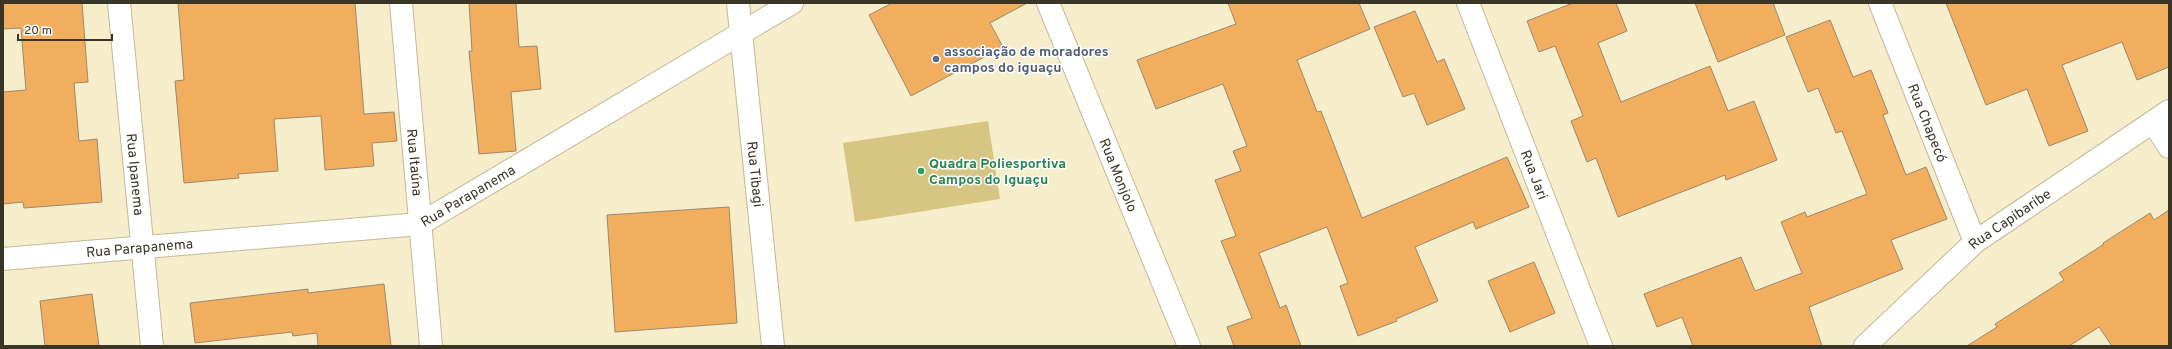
<svg xmlns="http://www.w3.org/2000/svg" width="2172" height="349" viewBox="0 0 2172 349" font-family="Overpass,sans-serif">
  <rect width="100%" height="100%" fill="#f6edca"/>
  <path fill="#d6c583" d="M988,121L1000,199L855,222L843,143Z"/>
  <path fill="#f0ae5e" stroke="#9e876d" d="M3,3H82L88,82L74,83L79,141L97,139L102,202L24,208L23,202L3,204V92L26,90L21,28L3,29Z
    M178,3H355L364,114L394,112L397,141L372,143L374,166L325,170L321,116L274,119L278,171L238,174L239,178L184,183L175,81L184,80Z
    M469,3H516L519,47L537,46L541,89L511,92L516,151L479,154L469,51H472Z
    M892,3H1027L990,23L1003,47L911,96L869,15Z
    M1228,3H1359L1370,29L1297,60L1317,112L1321,111L1362,218L1507,157L1529,207L1476,229L1473,222L1415,247L1438,301L1396,319L1397,321L1358,336L1340,286L1348,283L1327,227L1259,253L1280,308L1286,305L1301,346H1234L1227,327L1252,318L1221,241L1236,236L1215,180L1241,171L1233,151L1247,146L1223,84L1156,109L1137,60L1236,24Z
    M1573,3H1616L1627,31L1598,43L1621,102L1710,66L1728,111L1754,101L1777,160L1726,180L1725,175L1618,217L1596,158L1587,162L1571,121L1583,116L1555,46L1539,52L1527,21Z
    M1695,3H1773L1785,35L1718,62Z
    M1946,3H2169V67L2137,80L2122,42L2062,65L2088,131L2049,146L2027,89L1986,105Z
    M1415,11L1437,62L1444,59L1465,109L1427,125L1414,93L1403,97L1374,27Z
    M1830,20L1853,77L1871,70L1888,113L1883,115L1906,175L1926,167L1947,219L1891,240L1903,269L1809,307L1822,346H1693L1682,317L1657,327L1644,294L1741,257L1755,291L1802,273L1781,222L1805,212L1807,217L1867,194L1842,131L1836,133L1818,88L1808,92L1786,37Z
    M729,207L737,323L615,332L607,215Z
    M2169,210V346H2112L2099,327L2069,346H1967L1997,327L1995,324L2064,280L2059,273L2104,244L2103,243L2150,213L2154,220Z
    M1534,262L1555,313L1510,332L1488,281Z
    M384,284L391,346H318L317,333L293,336L292,332L195,343L190,303L308,289V293Z
    M92,294L99,346H45L40,301Z"/>
  <g fill="none" stroke-linecap="round" stroke-linejoin="round">
    <g stroke="#c1b998" stroke-width="24">
      <g id="minor">
        <path id="s1" d="M119,3L152,346"/>
        <path id="s2" d="M401,3L431,346"/>
        <path id="s3" d="M738,3L773,346"/>
        <path id="s4" d="M1048,3L1189,346"/>
        <path id="s5" d="M1468,3L1601,346"/>
        <path id="s6" d="M1880,3L1975,242"/>
        <path d="M2153,122L2169,147"/>
        <path id="s7" d="M3,259L420,224L792,3"/>
        <path id="s8" d="M1865,346L1975,242L2169,111"/>
      </g>
    </g>
    <use href="#minor" stroke="#fff" stroke-width="22"/>
  </g>
  <circle fill="#5c6f8a" stroke="#fff" stroke-width="1.5" cx="936" cy="59" r="4"/>
  <circle fill="#2e9e5b" stroke="#fff" stroke-width="1.5" cx="921" cy="171" r="4"/>
  <g text-anchor="middle" stroke-width="3" stroke-linejoin="round" paint-order="stroke">
    <g font-size="14" font-weight="bold" fill="#4e5e75" stroke="#fff" text-anchor="start">
      <text x="944" y="56">associação de moradores<tspan x="944" dy="16">campos do iguaçu</tspan></text>
    </g>
    <g font-size="14" fill="#393628" stroke="#fff">
      <text dy="5" stroke="none"><textPath href="#s6" startOffset="129">Rua Chapecó</textPath></text>
      <text dy="5" stroke="none"><textPath href="#s2" startOffset="160">Rua Itaúna</textPath></text>
      <text dy="5" stroke="none"><textPath href="#s1" startOffset="172">Rua Ipanema</textPath></text>
      <text dy="5" stroke="none"><textPath href="#s4" startOffset="186">Rua Monjolo</textPath></text>
      <text dy="5" stroke="none"><textPath href="#s5" startOffset="184">Rua Jari</textPath></text>
      <text dy="5" stroke="none"><textPath href="#s3" startOffset="172">Rua Tibagi</textPath></text>
      <text dy="5" stroke="none"><textPath href="#s7" startOffset="474">Rua Parapanema</textPath></text>
      <text dy="5" stroke="none"><textPath href="#s8" startOffset="193">Rua Capibaribe</textPath></text>
      <text dy="5" stroke="none"><textPath href="#s7" startOffset="137">Rua Parapanema</textPath></text>
    </g>
    <g font-size="14" font-weight="bold" fill="#27864d" stroke="#fff" text-anchor="start">
      <text x="929" y="168">Quadra Poliesportiva<tspan x="929" dy="16">Campos do Iguaçu</tspan></text>
    </g>
  </g>
  <rect width="2172" height="349" fill="none" stroke="#393628" stroke-width="8"/>
  <path d="M18 34v6h94v-6" fill="none" stroke="#393628" stroke-width="2"/>
  <text x="24" y="34" font-size="12" fill="#393628" stroke="#ffffff" stroke-width="3" paint-order="stroke">20 m</text>
</svg>
